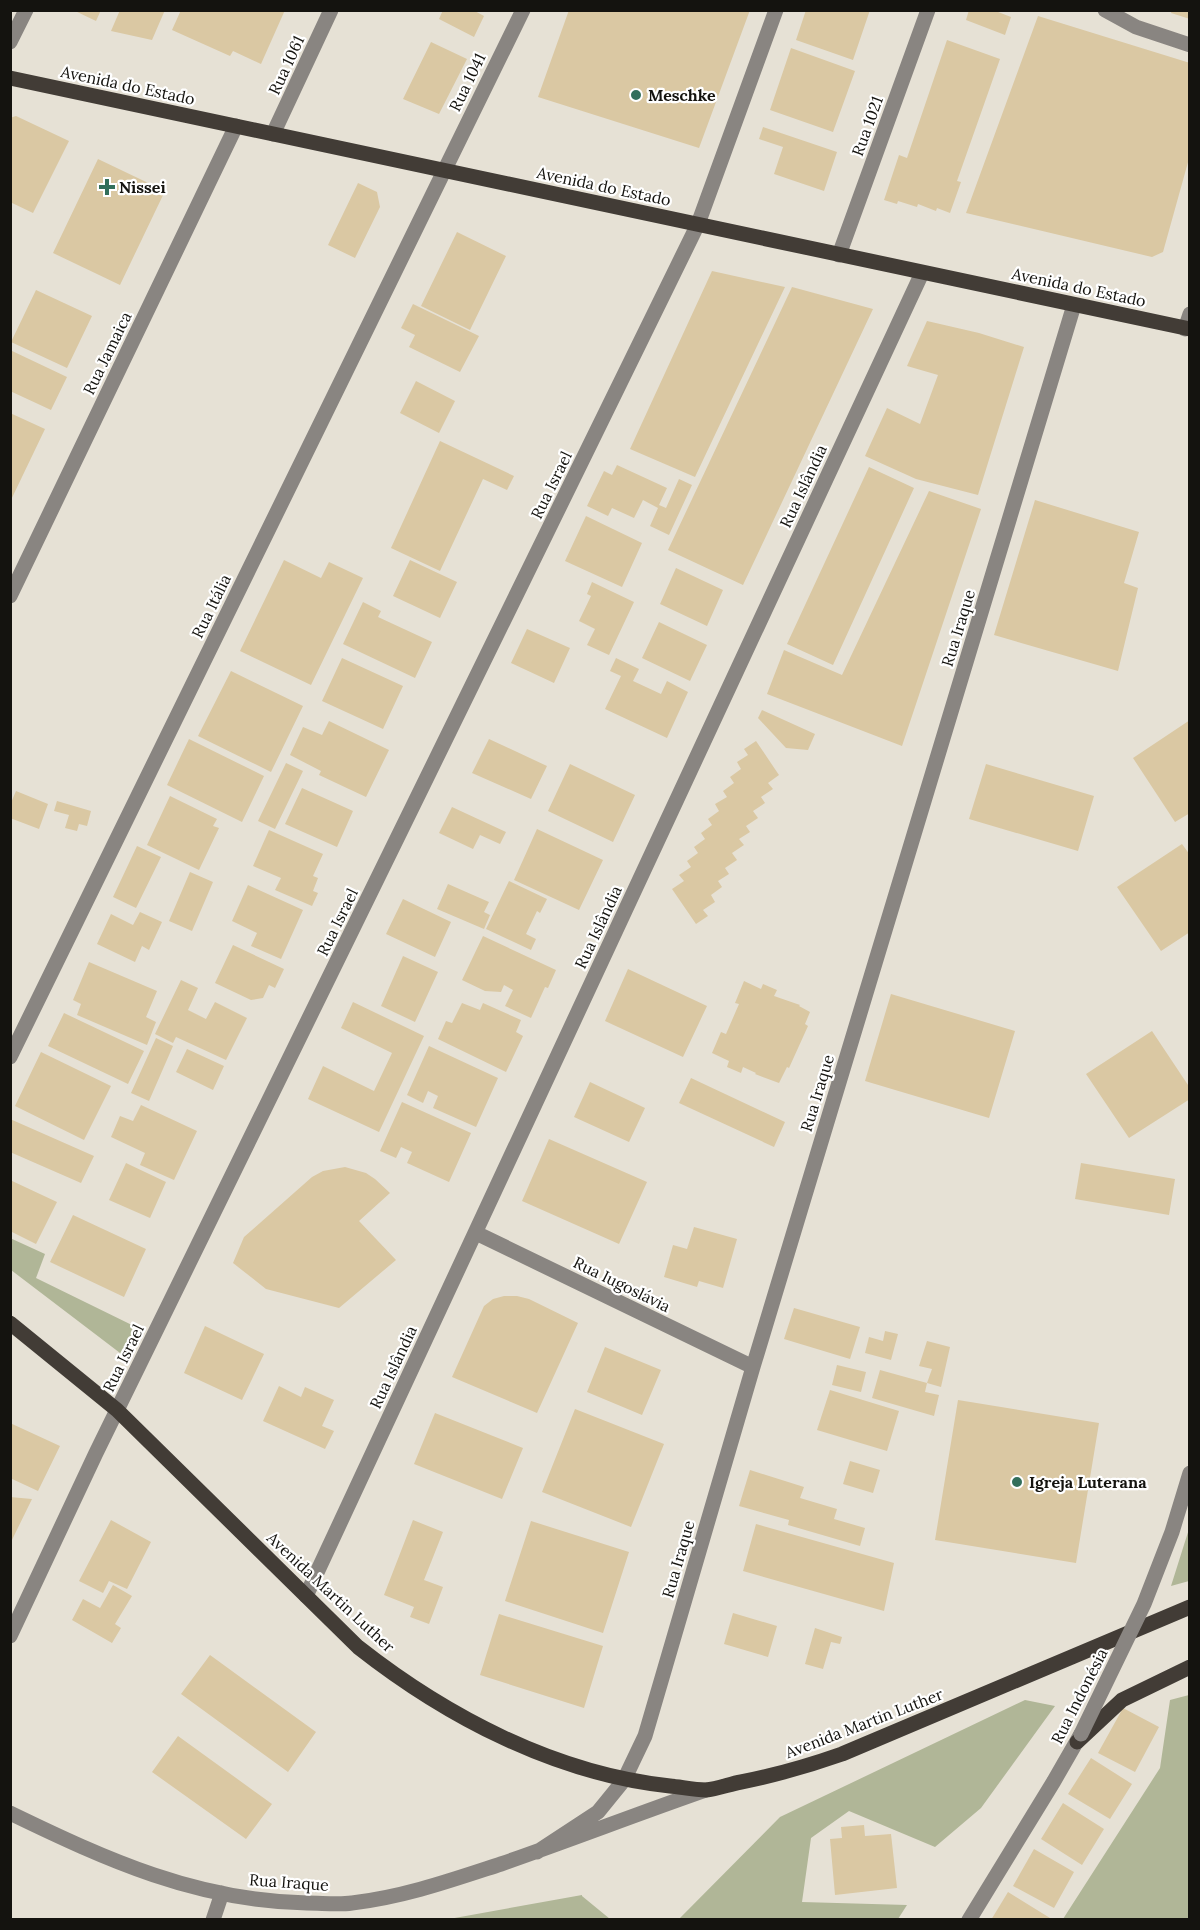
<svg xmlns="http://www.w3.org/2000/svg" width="1200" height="1930" viewBox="0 0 1200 1930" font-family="Lora,serif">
  <rect width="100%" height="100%" fill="#e6e1d5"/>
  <path fill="#b0b697" d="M10,1238L45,1254L36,1278L138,1328L124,1356L11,1270Z
    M1189,1529V1581L1171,1586Z
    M1189,1695V1919H1063L1160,1768L1170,1700Z
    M1025,1700L1055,1706L981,1808L935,1847L849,1811L811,1838L802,1902L907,1905L898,1919H679L780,1817Z
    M582,1896L610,1919H449L582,1895Z"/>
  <path fill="#dac8a3" d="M73,10H101L96,21Z
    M120,10H165L152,40L111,31Z
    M181,10H285L261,64L233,51L230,56L172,30Z
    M443,10H473L484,16L474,37L439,19Z
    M569,10H750L699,148L538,97Z
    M806,10H870L853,60L796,40Z
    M969,10H993L1011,17L1005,35L966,20Z
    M1172,10H1190V19L1171,13Z
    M1038,16L1190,63V155L1163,252L1152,257L966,213Z
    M947,40L1000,59L957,181L961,182L950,213L937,208L936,211L918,204L917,207L898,201L897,204L884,200L899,155L907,158Z
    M431,42L467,59L439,114L403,99Z
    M791,48L855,71L833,132L770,110Z
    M16,116L69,141L33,213L10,202V118Z
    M763,127L837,152L824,191L774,174L783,147L759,139Z
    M98,159L165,191L120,285L53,253Z
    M358,183L377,192L380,207L355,258L328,245Z
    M457,232L506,256L470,330L421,306Z
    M712,271L785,287L695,477L630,449Z
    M792,287L873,309L743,585L668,550Z
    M36,290L92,316L67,368L11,342Z
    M413,304L479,336L460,372L409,347L415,335L401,328Z
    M927,321L979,333L1024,347L978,495L916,479L865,456L887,408L920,424L938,375L907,366Z
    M10,350L67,377L51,410L10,391Z
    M416,381L455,401L439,433L400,413Z
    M10,413L45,429L10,502Z
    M440,441L514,476L507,490L483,479L440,571L391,548Z
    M617,465L667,488L659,505L666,508L679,479L692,485L669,535L650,526L658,508L643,500L634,518L612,508L608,516L587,506L604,471L612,475Z
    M869,467L914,488L833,665L787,644Z
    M929,491L981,509L902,746L767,694L784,650L842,675Z
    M1035,500L1139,532L1124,583L1138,588L1118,671L994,635Z
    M586,516L642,543L622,587L565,561Z
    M284,560L321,578L329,562L363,578L311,685L240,651Z
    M410,560L457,582L440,618L393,596Z
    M676,568L723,590L707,626L660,604Z
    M592,582L634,602L609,655L587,645L595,629L579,621L591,596L587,594Z
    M363,602L381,611L378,617L432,642L415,678L343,644Z
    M659,622L707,645L690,681L642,658Z
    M527,629L570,648L554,683L511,663Z
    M342,658L403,686L383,729L322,701Z
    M616,658L639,669L633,681L661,694L667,681L688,692L667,738L605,709L621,676L610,671Z
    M231,671L303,706L271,772L198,736Z
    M762,710L815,734L808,750L786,748L758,718Z
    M1190,720V813L1175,822L1133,758Z
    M329,721L389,750L366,797L319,775L321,771L290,755L303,727L322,735Z
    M189,739L264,776L242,822L167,785Z
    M489,739L547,766L531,799L472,773Z
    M756,741L779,775L768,783L773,789L761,797L765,803L753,811L758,818L746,826L750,832L739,839L744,845L732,853L737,860L725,868L729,874L718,881L722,887L711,895L715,902L703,910L708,916L696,924L672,889L684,881L679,875L691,867L687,861L698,853L694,847L705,839L701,833L712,825L708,819L719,811L715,804L727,797L723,791L734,783L730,777L741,769L737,762L748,755L744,749Z
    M286,763L303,771L275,829L258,821Z
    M570,764L635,795L613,842L548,811Z
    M986,764L1094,796L1078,851L969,819Z
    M302,788L353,811L337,847L285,824Z
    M16,791L48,804L39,829L10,818V805Z
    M170,796L217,819L213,826L219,828L199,870L147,845Z
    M57,801L91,811L87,826L79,824L77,831L65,828L69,815L54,811Z
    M452,807L506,832L500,844L480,835L473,849L439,833Z
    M537,829L603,860L579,910L514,880Z
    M269,830L323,854L313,876L318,878L313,891L318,893L312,906L275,890L281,878L253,866Z
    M1182,844L1190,855V932L1161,951L1117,887Z
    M137,846L161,857L136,908L113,897Z
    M190,872L213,882L192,931L169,921Z
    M509,881L547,899L540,913L537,911L526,934L536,939L531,950L486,929Z
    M448,884L489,902L484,912L490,915L484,929L437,909Z
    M248,885L303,910L281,959L251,946L257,933L232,921Z
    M403,899L451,922L435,957L386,934Z
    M140,912L162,922L149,950L142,946L135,962L97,944L111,914L133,925Z
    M483,936L556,970L548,988L545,987L531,1018L505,1006L513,990L504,985L501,992L485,991L462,980Z
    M233,945L284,969L275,988L269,985L263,998L251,1000L215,983Z
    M403,956L438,972L415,1022L381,1006Z
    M89,962L157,991L146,1017L156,1022L147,1045L77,1015L81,1004L73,1000Z
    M628,969L707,1006L683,1057L605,1021Z
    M181,980L198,988L188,1010L206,1019L215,1002L247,1018L226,1060L176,1037L173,1043L155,1034Z
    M744,981L761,989L763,984L777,990L774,996L800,1005L799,1006L810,1012L805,1024L808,1026L789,1068L787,1067L779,1083L755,1074L756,1073L743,1067L741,1073L727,1067L729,1061L712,1053L721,1032L726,1034L739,1004L735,1003Z
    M891,994L1015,1031L989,1118L865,1081Z
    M353,1002L424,1036L379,1132L308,1099L323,1066L374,1091L392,1053L341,1028Z
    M462,1003L480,1010L483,1003L521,1020L516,1032L523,1036L506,1072L438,1039L446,1021L452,1023Z
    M64,1013L144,1051L128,1084L48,1046Z
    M1152,1031L1190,1088V1099L1129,1138L1086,1074Z
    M156,1038L173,1046L149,1101L131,1093Z
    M429,1046L498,1078L476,1127L433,1108L438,1096L428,1091L423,1103L407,1095Z
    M187,1049L224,1066L213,1090L176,1072Z
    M41,1052L111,1086L84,1140L15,1106Z
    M691,1078L785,1122L774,1147L679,1103Z
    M590,1082L645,1108L629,1142L574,1117Z
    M402,1102L471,1133L449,1182L407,1163L412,1152L401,1147L396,1158L380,1151Z
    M141,1105L197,1131L174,1180L140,1165L145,1153L111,1137L120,1116L133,1121Z
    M10,1119L94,1156L81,1183L10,1152Z
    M549,1139L647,1182L619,1244L522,1201Z
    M126,1163L166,1182L150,1218L109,1200Z
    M1081,1163L1175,1179L1169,1215L1075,1199Z
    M345,1167L366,1173L375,1179L390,1193L359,1221L396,1260L339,1308L266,1289L233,1263L244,1237L312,1177L323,1171Z
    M10,1180L57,1202L36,1244L10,1231Z
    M73,1215L146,1249L124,1297L50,1262Z
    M694,1227L737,1239L723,1288L699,1281L697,1287L664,1277L673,1245L687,1249Z
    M504,1296H517L529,1299L578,1323L537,1413L452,1377L484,1306L493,1299Z
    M794,1308L860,1327L850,1359L784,1339Z
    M205,1326L264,1354L242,1400L184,1373Z
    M885,1331L898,1334L891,1360L865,1353L869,1337L883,1341Z
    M927,1341L950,1347L941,1387L927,1383L932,1369L919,1366Z
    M605,1347L661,1370L642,1415L587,1392Z
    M837,1365L866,1372L861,1392L832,1385Z
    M880,1370L927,1383L925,1392L939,1395L934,1416L872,1398Z
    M279,1386L301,1397L305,1387L334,1400L322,1426L334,1431L325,1449L263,1421Z
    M830,1390L899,1411L887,1451L817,1430Z
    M958,1400L1099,1423L1076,1563L935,1540Z
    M575,1409L664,1444L631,1527L542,1492Z
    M435,1413L523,1448L502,1499L414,1464Z
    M10,1423L60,1446L38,1491L10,1478Z
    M850,1461L880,1470L873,1493L843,1484Z
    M750,1470L804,1487L800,1498L837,1509L834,1519L865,1528L860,1546L788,1525L789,1520L739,1506Z
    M10,1497L32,1499L10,1544Z
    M111,1520L151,1542L127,1589L109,1581L103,1593L79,1581Z
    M413,1520L443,1532L424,1580L443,1587L429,1624L410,1617L414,1607L384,1595Z
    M531,1521L629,1552L603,1633L505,1601Z
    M756,1524L894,1563L884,1611L743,1571Z
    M113,1585L132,1596L115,1624L121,1628L112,1643L72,1620L83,1599L100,1608Z
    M733,1613L777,1626L768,1657L724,1644Z
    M499,1614L603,1646L584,1708L480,1675Z
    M815,1628L842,1637L840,1644L831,1642L823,1669L805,1664Z
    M210,1655L316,1732L288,1772L181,1694Z
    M1123,1708L1159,1727L1135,1772L1098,1753Z
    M178,1736L272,1804L246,1839L152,1772Z
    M1091,1758L1132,1784L1110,1819L1068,1794Z
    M1063,1803L1104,1829L1082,1865L1041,1839Z
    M864,1825L865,1836L891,1834L897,1888L835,1895L830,1839L842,1838L841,1827Z
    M1034,1849L1074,1872L1054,1908L1013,1886Z
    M1008,1892L1050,1918L1049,1920H991Z"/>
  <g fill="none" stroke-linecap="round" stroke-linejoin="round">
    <path stroke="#898581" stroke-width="15" d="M1105,10L1136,27L1190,45
      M10,42L26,10
      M273,134L331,10
      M839,255L928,10
      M1185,329L1190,314
      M10,596L236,126
      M10,1057L523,10
      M476,1233L753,1367
      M306,1596L922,273
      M10,1636L96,1453L698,224L776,10
      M10,1813C107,1860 197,1901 307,1903C322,1903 338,1905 352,1903C404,1897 452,1880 501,1864C570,1840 637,1814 706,1790
      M537,1852L598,1812L624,1780L645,1736L753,1367L1074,305
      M213,1920L222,1893
      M969,1920L1054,1781L1081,1734"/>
    <path stroke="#423c36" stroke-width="15" d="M10,78L1190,329
      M10,1323L117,1410L358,1647C447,1717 556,1774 670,1786C681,1787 694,1790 706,1790C717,1789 730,1784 741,1782C776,1775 808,1766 842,1754L1190,1607
      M1077,1742L1122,1700L1190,1667"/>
    <path stroke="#898581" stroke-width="15" d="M1081,1734L1144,1604L1172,1532L1190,1473"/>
  </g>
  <g fill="#326f5b" stroke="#fff" stroke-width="2">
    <circle cx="636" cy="95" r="6"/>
    <path d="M104 178h6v6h6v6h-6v6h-6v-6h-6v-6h6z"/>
    <circle cx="1017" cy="1482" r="6"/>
  </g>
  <g text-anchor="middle" stroke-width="4.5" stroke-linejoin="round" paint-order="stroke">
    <g font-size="16" fill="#14130f" stroke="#fff">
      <text transform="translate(286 65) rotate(-65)" y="6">Rua 1061</text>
      <text transform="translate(467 82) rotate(-64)" y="6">Rua 1041</text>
      <text transform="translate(128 85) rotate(12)" y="6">Avenida do Estado</text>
      <text transform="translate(867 126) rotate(-70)" y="6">Rua 1021</text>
      <text transform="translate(604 186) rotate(12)" y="6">Avenida do Estado</text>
      <text transform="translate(1079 287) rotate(12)" y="6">Avenida do Estado</text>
      <text transform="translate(107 353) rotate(-64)" y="6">Rua Jamaica</text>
      <text transform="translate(551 485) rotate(-64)" y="6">Rua Israel</text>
      <text transform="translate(803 486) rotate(-65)" y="6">Rua Islândia</text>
      <text transform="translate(211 606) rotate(-64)" y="6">Rua Itália</text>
      <text transform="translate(958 628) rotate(-73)" y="6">Rua Iraque</text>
      <text transform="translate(337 922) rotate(-64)" y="6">Rua Israel</text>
      <text transform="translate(598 927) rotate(-65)" y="6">Rua Islândia</text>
      <text transform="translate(817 1093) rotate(-73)" y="6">Rua Iraque</text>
      <text transform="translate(622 1284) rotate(26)" y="6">Rua Iugoslávia</text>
      <text transform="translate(123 1358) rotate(-64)" y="6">Rua Israel</text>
      <text transform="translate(393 1367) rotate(-65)" y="6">Rua Islândia</text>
      <text transform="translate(678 1559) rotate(-74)" y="6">Rua Iraque</text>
      <text transform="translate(331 1592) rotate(43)" y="6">Avenida Martin Luther</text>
      <text transform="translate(1079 1696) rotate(-63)" y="6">Rua Indonésia</text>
      <text transform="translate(864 1723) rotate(-21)" y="6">Avenida Martin Luther</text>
      <text transform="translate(289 1882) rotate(4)" y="6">Rua Iraque</text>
    </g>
    <g font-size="16" font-weight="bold" fill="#14130f" stroke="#fff" text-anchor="start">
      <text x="648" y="101">Meschke</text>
      <text x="119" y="193">Nissei</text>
      <text x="1029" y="1488">Igreja Luterana</text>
    </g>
  </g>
  <rect width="1200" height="1930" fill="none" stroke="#14130f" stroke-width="24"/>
</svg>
